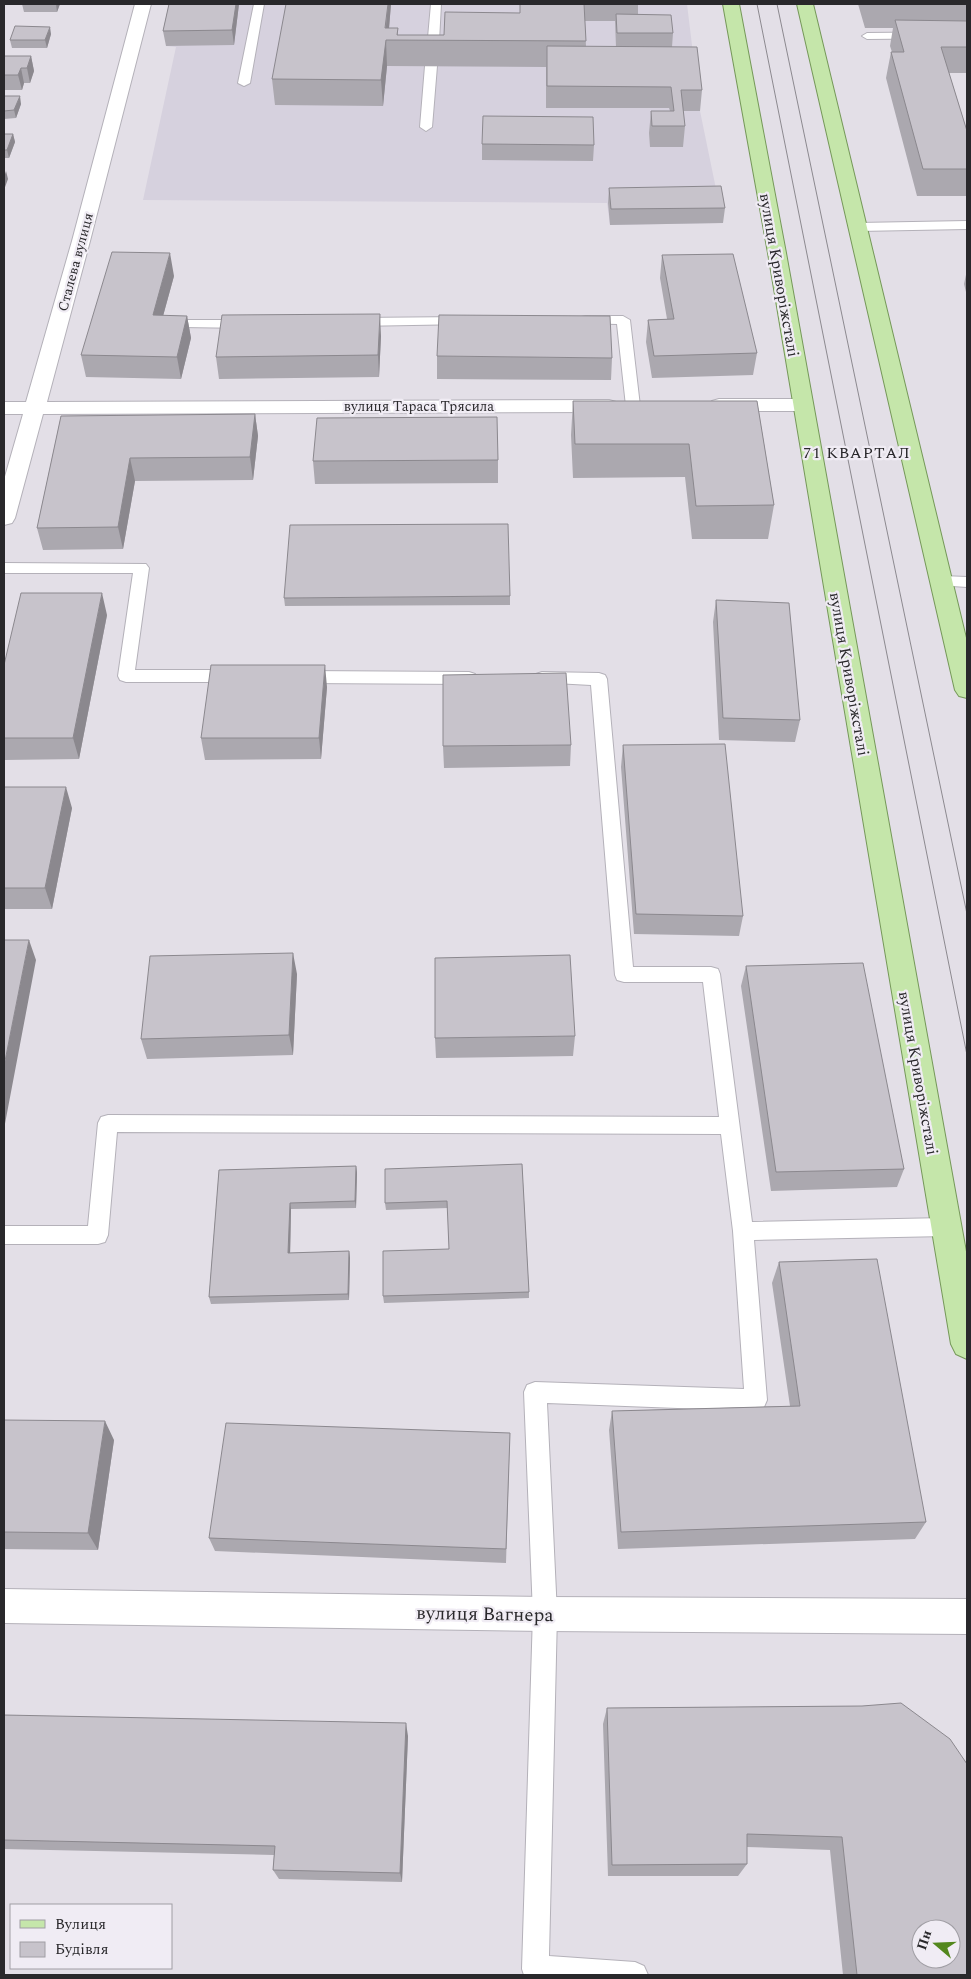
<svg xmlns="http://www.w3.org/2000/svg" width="971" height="1979" viewBox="0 0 971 1979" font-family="Spectral,serif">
  <rect width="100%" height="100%" fill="#e3dfe7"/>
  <path fill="#d6d1de" d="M174,4H687L700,111L723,223L610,225L607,203L143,200L176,47L166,46Z"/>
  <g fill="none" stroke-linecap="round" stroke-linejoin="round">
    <g stroke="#b4b1b9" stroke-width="2">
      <path id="lane" d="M254,4H264L250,83L244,86L238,83Z
        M431,4H441L438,60L433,63L437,66L432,127L426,131L420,127L425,66L430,63L426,60Z
        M967,32V38L867,39L862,36L867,33Z
        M967,221V229L858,231L852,227L858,223Z
        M586,316H623L630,320L640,406L638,409H628L626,406L617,324L581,323L579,320L581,317Z
        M464,317L471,321L469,324L356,326L349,322L356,318Z
        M187,320H246L253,324L246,328L182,327L180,324L182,321Z
        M4,563L146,564L149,568L135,670H234L240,672L242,676L240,680L234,682H126L120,680L118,676L133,573H4Z
        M942,576L967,577V587L937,585L934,581L937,577Z
        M302,671L469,672L475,674L477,678L475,682L469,684L302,683L296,681L294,677L296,673Z
        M542,672L599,673L605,675L607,679L633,967H711L718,969L720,974L752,1222L946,1218L953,1220L956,1227L953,1234L946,1236L754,1240L767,1400L764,1407L756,1411L547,1403L557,1614L549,1956L635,1962L644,1966L648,1975H524L522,1969L533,1614L524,1392L527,1385L535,1382L744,1389L733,1231L721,1134L117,1132L108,1235L105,1242L98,1244H4V1226H88L98,1123L101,1117L108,1115L719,1117L703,982H624L617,980L615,975L591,685L536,682L534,678L536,674Z"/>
    </g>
    <g stroke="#b4b1b9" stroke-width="2">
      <path id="street" d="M135,4H151L90,241L47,402L609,400L616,402L619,406L616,410L609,412L43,414L15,518L12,523L4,525V480L23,414H4V402H26L72,241Z
        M719,399H803L810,401L813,405L810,409L803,411H719L712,409L709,405L712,401Z
        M4,1589L545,1597L967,1599V1634L545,1631L4,1623Z"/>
    </g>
    <g stroke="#759859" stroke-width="2">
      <path id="primary" d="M723,4H739L786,253L967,1257V1359L956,1354L951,1344L768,253Z
        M797,4H813L967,642V698L959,696L955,690Z"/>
    </g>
    <use href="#lane" fill="#fff" fill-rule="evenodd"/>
    <use href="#street" fill="#fff" fill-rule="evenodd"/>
    <use href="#primary" fill="#c5e6aa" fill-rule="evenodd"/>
    <path stroke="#8c898f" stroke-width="1" d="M757,4L967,1055
      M777,4L967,914"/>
  </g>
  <path fill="#aba8af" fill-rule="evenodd" d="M22,4H60L57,12H24Z
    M169,4H239L234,45L166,46L163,31Z
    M391,4L389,28H398V35H444L520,13V4H638V14L673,33L672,47L702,90L700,111H683L685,126L683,147H650L649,133L651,111H670L669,108H546V67L387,66L383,106L275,105L272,79ZM585,21H615L616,47H586Z
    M858,4H967V73H949L967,131V196H917L886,78L891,52H892L890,46L893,28H865Z
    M51,34L47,48H12L10,40Z
    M4,56H31L34,71L30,83H24L22,90H4Z
    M4,96L21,104L16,118L4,119Z
    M4,134H13L15,142L9,158H4Z
    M482,144L594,145L593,161L482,160Z
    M609,188L725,208L723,223L610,225L608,203Z
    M662,255L757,353L753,375L652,378L646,342L648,320L667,319L660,278Z
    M967,270V296L964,284Z
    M174,276L163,316H187L191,338L181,379L86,377L81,355Z
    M381,336L379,377L219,379L216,357Z
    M437,356L612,358L611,380L437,379Z
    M573,401H757L774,505L768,539H692L685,477L573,478L571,435Z
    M255,414L258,436L253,480L135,481L123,549L43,550L37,528L61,416Z
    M498,460V483L315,484L313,461Z
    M510,596V605L285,606L284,598Z
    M716,600L800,720L795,742L719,740L713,622Z
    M107,615L79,759L4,760V665Z
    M327,687L321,759L205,760L201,738Z
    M571,745L570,766L444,768L443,746Z
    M623,745L743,916L739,936L634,934L621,767Z
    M4,787L72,808L52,909H4Z
    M746,966L904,1169L897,1187L771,1191L741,986Z
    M297,974L293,1055L147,1059L141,1039Z
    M575,1036L573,1056L436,1058L435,1038Z
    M522,1164L529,1292V1298L384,1303L383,1296L449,1249L448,1208L386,1210L385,1203Z
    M356,1166L357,1173L356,1208L291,1209L290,1253L349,1251L350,1258L349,1300L211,1304L209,1297L219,1170Z
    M779,1262L926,1522L915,1539L618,1549L609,1430L612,1411L790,1406L772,1283Z
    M4,1420L114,1440L98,1550L4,1549Z
    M510,1433L506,1563L215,1551L209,1538Z
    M862,1706L967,1975H843L830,1850L747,1847V1864L738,1876H608L603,1724L607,1708Z
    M4,1715L408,1736L402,1882L279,1879L273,1870L274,1855L4,1849Z"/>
  <path fill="#8b888e" d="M56,4H60L57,12Z
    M236,4H239L234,45L232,30Z
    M388,4H391L388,40H386L387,66L383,106L381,80Z
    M50,27L51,34L47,48L45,40Z
    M31,56L34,71L30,83L27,68Z
    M21,68L24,83L22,90L18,75Z
    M20,96L21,104L16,118L14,110Z
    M13,134L15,142L9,158L7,150Z
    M6,171L8,179L4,190V177Z
    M170,253L174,276L157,338L153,315Z
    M380,314L381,336L379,377L378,355Z
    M187,316L191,338L181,379L177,357Z
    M255,414L258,436L253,480L250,457Z
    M130,458L135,481L123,549L118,527Z
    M102,593L107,615L79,759L73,738Z
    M325,665L327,687L321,759L319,738Z
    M66,787L72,808L52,909L45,888Z
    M29,940L36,960L4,1129V1066Z
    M293,953L297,974L293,1055L289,1035Z
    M356,1166L357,1173L356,1208L355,1201Z
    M290,1203L291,1209L290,1259L288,1253Z
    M349,1251L350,1258L349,1300L348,1294Z
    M105,1421L114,1440L98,1550L88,1533Z
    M406,1723L408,1736L402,1882L400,1873Z"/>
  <path fill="#c7c3cb" stroke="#8b888e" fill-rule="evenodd" d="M169,4H236L232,30L163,31Z
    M286,4H388L385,28H398L397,35H444L445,12L520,13V4H584L586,41L386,40L381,80L272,79Z
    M616,14L671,15L673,33H617Z
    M895,20L967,21V47H941L967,131V169H923L891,52H904Z
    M15,26L50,27L45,40H10Z
    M547,46L697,47L702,90H681L685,126H652L651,111H674L671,87L547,86Z
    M4,56H31L27,68H21L18,75H4Z
    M4,96H20L14,110L4,111Z
    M483,116L593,117L594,145L482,144Z
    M4,134H13L7,150H4Z
    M721,186L725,208L611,209L609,188Z
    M112,252L170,253L153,315L187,316L177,357L81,355Z
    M733,254L757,353L654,356L648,320L674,319L662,255Z
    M380,314L378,355L216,357L222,315Z
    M439,315L610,316L612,358L437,356Z
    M573,401H757L774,505L696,506L689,444H575Z
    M255,414L250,457L130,458L118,527L37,528L61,416Z
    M497,417L498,460L313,461L317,418Z
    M508,524L510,596L284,598L290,525Z
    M21,593H102L73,738H4V665Z
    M716,600L789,603L800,720L723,718Z
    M211,665H325L319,738H201Z
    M566,673L571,745L443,746V675Z
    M725,744L743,916L636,914L623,745Z
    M4,787H66L45,888H4Z
    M4,940H29L4,1066Z
    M293,953L289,1035L141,1039L150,956Z
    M570,955L575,1036L435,1038V958Z
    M863,963L904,1169L776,1172L746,966Z
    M522,1164L529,1292L383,1296V1251L449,1249L447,1201L385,1203V1169Z
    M356,1166L355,1201L290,1203L288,1253L349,1251L348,1294L209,1297L219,1170Z
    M877,1259L926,1522L621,1532L612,1411L800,1406L779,1262Z
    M4,1420L105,1421L88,1533L4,1532Z
    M226,1423L510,1433L506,1549L209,1538Z
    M901,1703L950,1739L967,1764V1975H857L842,1837L747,1834V1864L612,1865L607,1708L862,1706ZM921,1929H951V1959H921Z
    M4,1715L406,1723L400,1873L273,1870L275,1846L4,1840Z"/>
  <g text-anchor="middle" stroke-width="4.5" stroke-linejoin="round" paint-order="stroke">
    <g font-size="14" fill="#29282b" stroke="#f0ecf4">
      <text transform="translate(75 262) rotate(-75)" y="5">Сталева вулиця</text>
      <text x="419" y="411">вулиця Тараса Трясила</text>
    </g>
    <g font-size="16" fill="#29282b" stroke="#f0ecf4">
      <text transform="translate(780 275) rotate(80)" y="6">вулиця Криворіжсталі</text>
      <text transform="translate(850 674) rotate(80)" y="6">вулиця Криворіжсталі</text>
      <text transform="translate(919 1073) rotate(80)" y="6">вулиця Криворіжсталі</text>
    </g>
    <g font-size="16" letter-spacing="1" fill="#29282b" stroke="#f0ecf4">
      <text x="857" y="458">71 КВАРТАЛ</text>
    </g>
    <g font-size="19" fill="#29282b" stroke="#f0ecf4">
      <text transform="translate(485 1613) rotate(1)" y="7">вулиця Вагнера</text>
    </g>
  </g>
  <rect width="971" height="1979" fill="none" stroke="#29282b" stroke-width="10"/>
  <rect x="10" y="1904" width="162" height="65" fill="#f0ecf4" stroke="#a09ea4"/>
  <rect x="20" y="1920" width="25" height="8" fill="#c5e6aa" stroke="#a09ea4"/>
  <text x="55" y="1929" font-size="15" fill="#29282b">Вулиця</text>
  <rect x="20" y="1942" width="25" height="15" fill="#c7c3cb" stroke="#a09ea4"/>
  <text x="55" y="1954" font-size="15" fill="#29282b">Будівля</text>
  <g transform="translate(936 1944) rotate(289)"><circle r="24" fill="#f0ecf4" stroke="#a09ea4"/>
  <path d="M0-4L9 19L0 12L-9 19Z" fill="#53871d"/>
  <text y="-8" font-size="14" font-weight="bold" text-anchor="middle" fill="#29282b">Пн</text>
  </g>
</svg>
